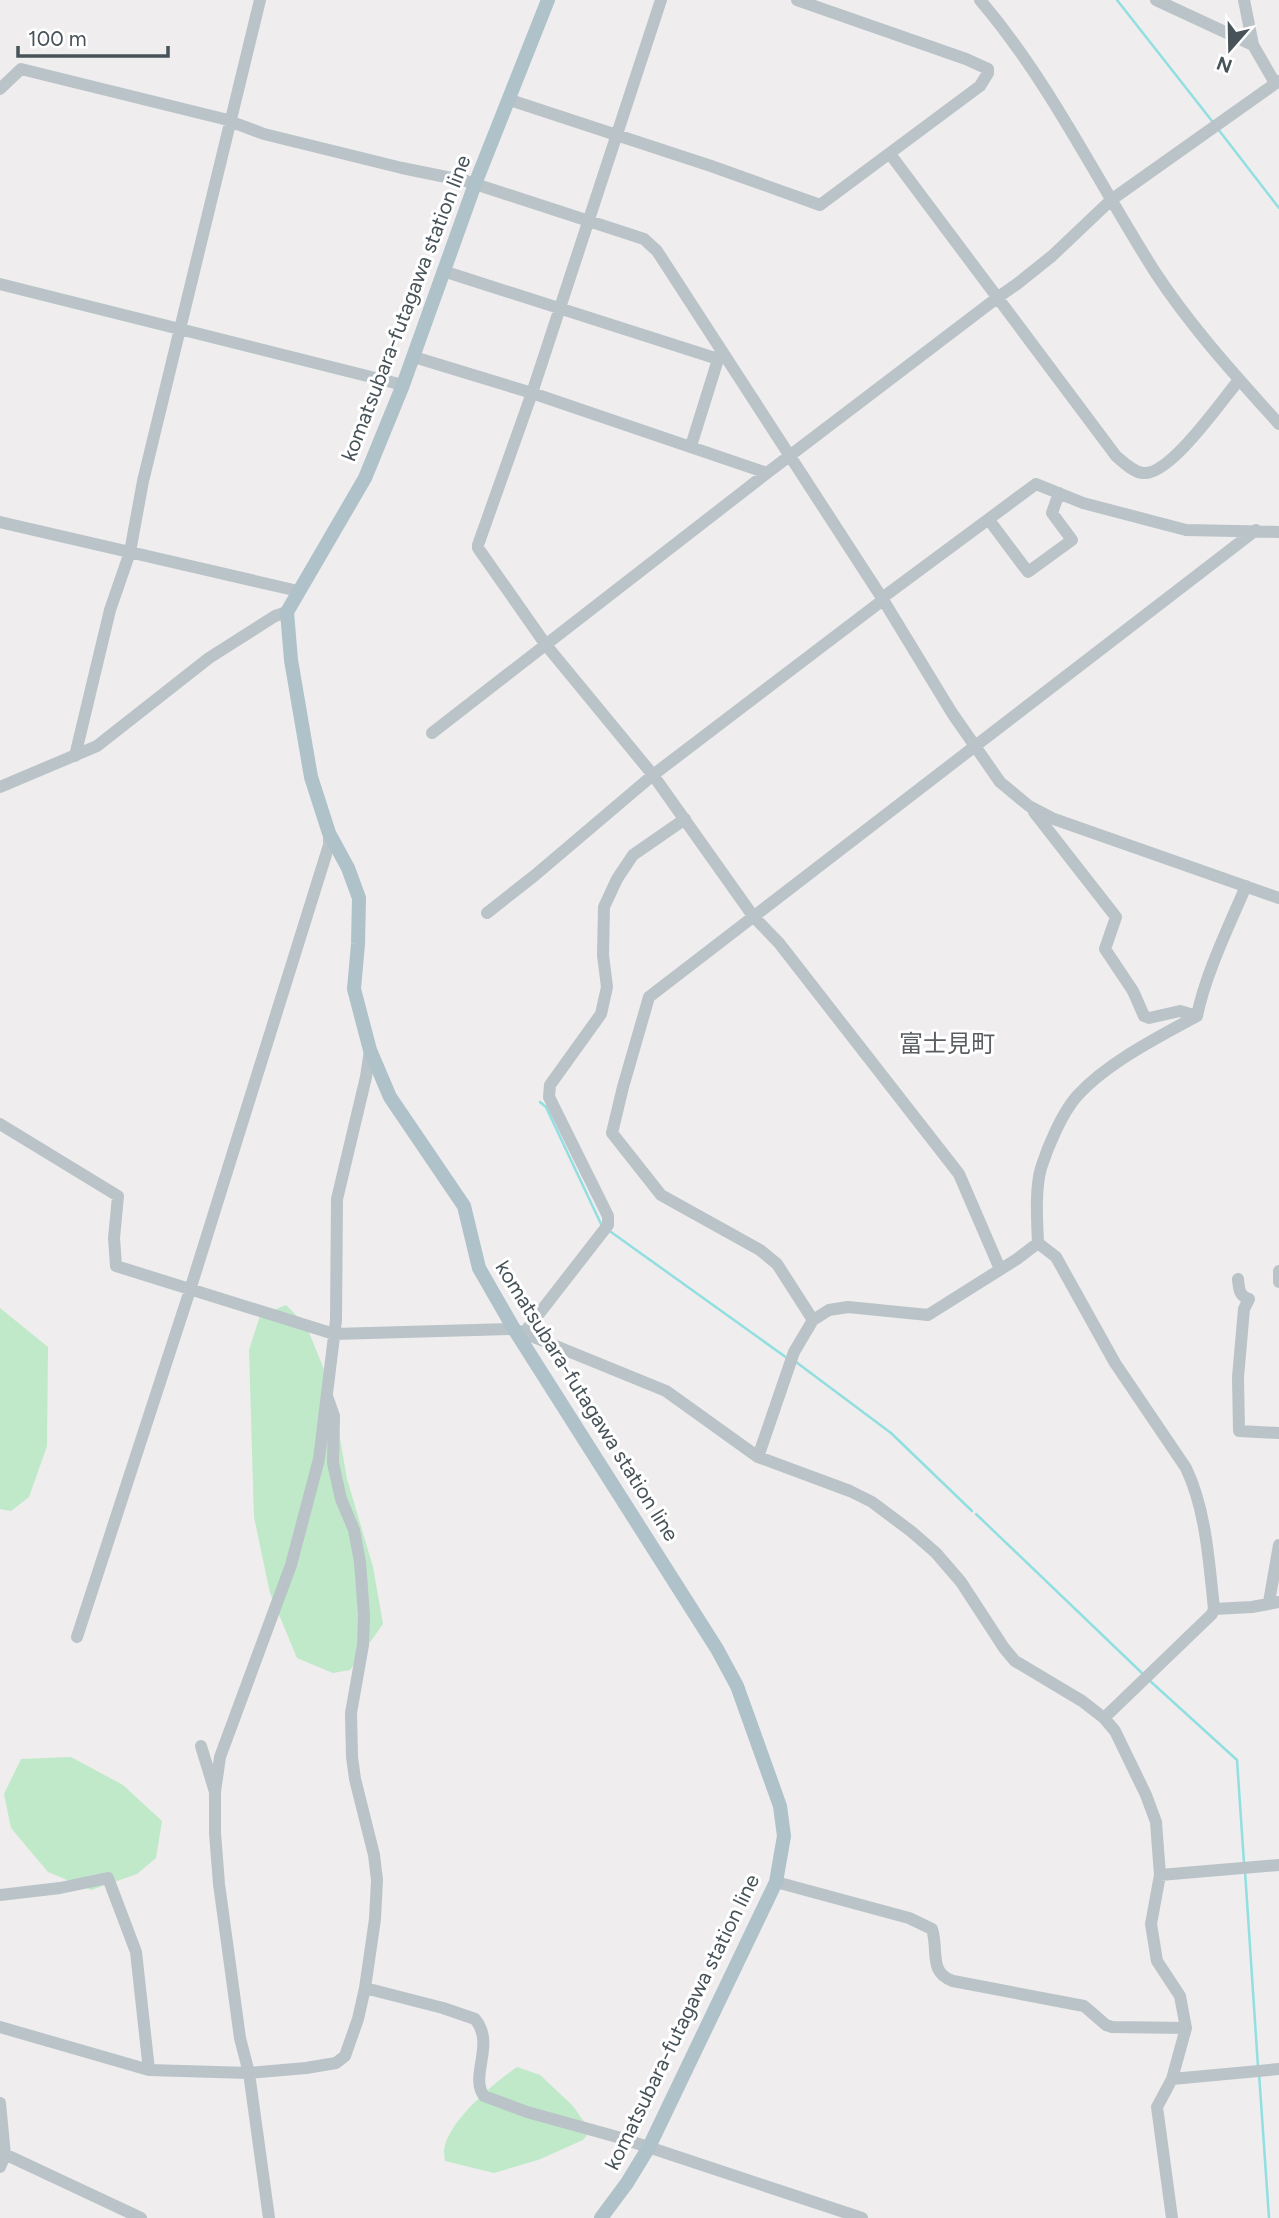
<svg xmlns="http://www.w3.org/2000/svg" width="1279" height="2218" viewBox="0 0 1279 2218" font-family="Figtree,'Noto Sans JP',sans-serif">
  <rect width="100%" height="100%" fill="#efeded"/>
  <path fill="#bfe9c8" d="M286,1305L306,1325L331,1387L347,1479L373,1567L383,1624L350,1670L333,1673L297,1658L270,1593L254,1517L249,1350L260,1316Z
    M0,1308L48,1347L47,1446L29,1497L11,1511L0,1509Z
    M71,1757L123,1785L162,1821L156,1858L137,1874L91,1890L48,1872L11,1828L4,1794L21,1759Z
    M517,2067L540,2075L573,2106L587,2126V2135L583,2140L538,2160L494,2173L445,2161C445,2160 444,2151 444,2150C448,2121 494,2083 517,2067Z"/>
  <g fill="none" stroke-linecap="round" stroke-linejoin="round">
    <path stroke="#91dfe1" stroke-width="2.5" d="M1117,0L1212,121
      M1218,129L1279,208
      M540,1102L546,1107L601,1224
      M611,1232L787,1358
      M796,1362L891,1433L972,1511
      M976,1514L1143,1674
      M1149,1680L1237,1760L1244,1863
      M1245,1871L1258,2067
      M1259,2073L1269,2218"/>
    <path stroke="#b9c3c8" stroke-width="12" d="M661,0L532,393L478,545V548L546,645L653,775L753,916L779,943L959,1174L1000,1269
      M980,0C1050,82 1097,181 1155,272C1191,327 1235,375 1279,424
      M1156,0L1253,45
      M1244,0L1253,45L1275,83
      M0,89L21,69L224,119L264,134L402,168L466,181L644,239L657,251L882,598L952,713L1000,782L1029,806L1054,819L1279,898
      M510,100L711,166L820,205L980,86L988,73V69L966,59L797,0
      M890,154L1116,456C1123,462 1133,472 1143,473C1170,476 1222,400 1239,380
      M443,271L718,359
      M0,284L403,385
      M414,357L532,393L767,473
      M691,446L720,353
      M989,520L1028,572L1072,540L1052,513L1059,493
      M0,522L298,591
      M882,598L1036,484L1083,503L1186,530L1279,532
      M432,733L767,473L997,298L1017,284L1052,256L1111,200L1279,81
      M75,756L110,610L130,552L143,481L260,0
      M0,787L97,746L209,658L275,616L287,612
      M1034,812L1116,917L1105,949L1133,991L1144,1016L1149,1018L1180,1011L1197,1016
      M487,913L534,876L653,775L883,600
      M0,1124L118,1196L114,1238L116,1266L334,1334L514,1329L666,1391L758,1457L850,1491L872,1502L912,1532L936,1553L961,1582L1004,1648L1015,1661L1082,1701L1104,1718L1115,1731L1146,1795L1156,1822L1160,1875L1151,1924L1157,1961L1180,1996L1186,2028L1172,2079L1157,2107L1172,2218
      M1038,1243L1056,1257L1115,1363L1186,1468C1206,1510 1209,1562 1214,1609L1212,1614L1104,1718
      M1038,1243C1037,1220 1035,1189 1041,1168C1048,1146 1062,1113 1077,1096C1107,1063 1158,1037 1197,1016C1205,975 1229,926 1246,886
      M1279,1271V1282
      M1238,1279C1239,1289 1239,1296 1249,1299L1244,1309L1238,1377L1239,1431L1279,1433
      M813,1320L777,1264L760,1250L661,1195L612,1133L623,1087L649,997L1256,530
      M524,1333L608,1225V1216L549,1097L550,1085L601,1014L607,987L603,955L604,907L617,879L633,855L685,819
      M758,1457L794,1352L813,1320L829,1310L848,1307L928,1315L1017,1259L1038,1243
      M1269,1602L1279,1545
      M1214,1609L1252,1607L1279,1602
      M77,1637L190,1290L329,845V833
      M201,1746L215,1792V1833L219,1884L240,2038L249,2073L269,2218
      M215,1792L220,1757L291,1565L319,1459L336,1320L337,1199L366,1077L370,1050
      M1160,1875L1279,1865
      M776,1882L909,1918L932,1929C939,1951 928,1972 953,1981L1084,2006L1106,2025L1112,2027L1186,2028
      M0,1895L60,1888L108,1878L136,1952L149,2070
      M365,1988L443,2008L475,2019C496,2044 469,2076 484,2096L527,2112L621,2138L862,2218
      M0,2027L149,2070L249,2073L306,2068L336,2063L345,2056L358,2019L365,1988L375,1919L377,1880L374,1855L355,1779L352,1757L351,1713L363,1645L364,1615L360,1562L354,1530L341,1499L333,1463L334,1416L327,1396
      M1172,2079L1279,2069
      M0,2103L5,2155L0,2167
      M0,2152L141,2218"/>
    <path stroke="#afc1c9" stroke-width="14" d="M548,0L475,184L403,385L365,478L287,612L291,660L311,777L329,833L348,868L359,898L358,944L354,989L370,1050L390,1097L464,1206L479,1268L514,1329L717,1649L737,1686L780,1806L784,1836L776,1882L649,2147L627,2183L601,2218"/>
  </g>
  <g text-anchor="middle" stroke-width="6" stroke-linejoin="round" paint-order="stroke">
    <g font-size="21" fill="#475358" stroke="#fff">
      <text transform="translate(406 308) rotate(-69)" y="7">komatsubara-futagawa station line</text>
      <text transform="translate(587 1401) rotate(58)" y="7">komatsubara-futagawa station line</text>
      <text transform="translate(682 2022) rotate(-64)" y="7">komatsubara-futagawa station line</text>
    </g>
    <g font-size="24" fill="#5a5e61" stroke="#fff">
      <text x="947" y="1052">富士見町</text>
    </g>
  </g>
  <g transform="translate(1230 49) rotate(200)" stroke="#ffffff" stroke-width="5" paint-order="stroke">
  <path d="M0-5L12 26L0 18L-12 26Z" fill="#475358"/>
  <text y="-10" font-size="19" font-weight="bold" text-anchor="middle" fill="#475358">N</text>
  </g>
  <path d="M18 46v10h150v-10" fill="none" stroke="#475358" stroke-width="3.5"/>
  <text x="28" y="46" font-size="21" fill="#475358" stroke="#ffffff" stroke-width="5" paint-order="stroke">100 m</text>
</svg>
